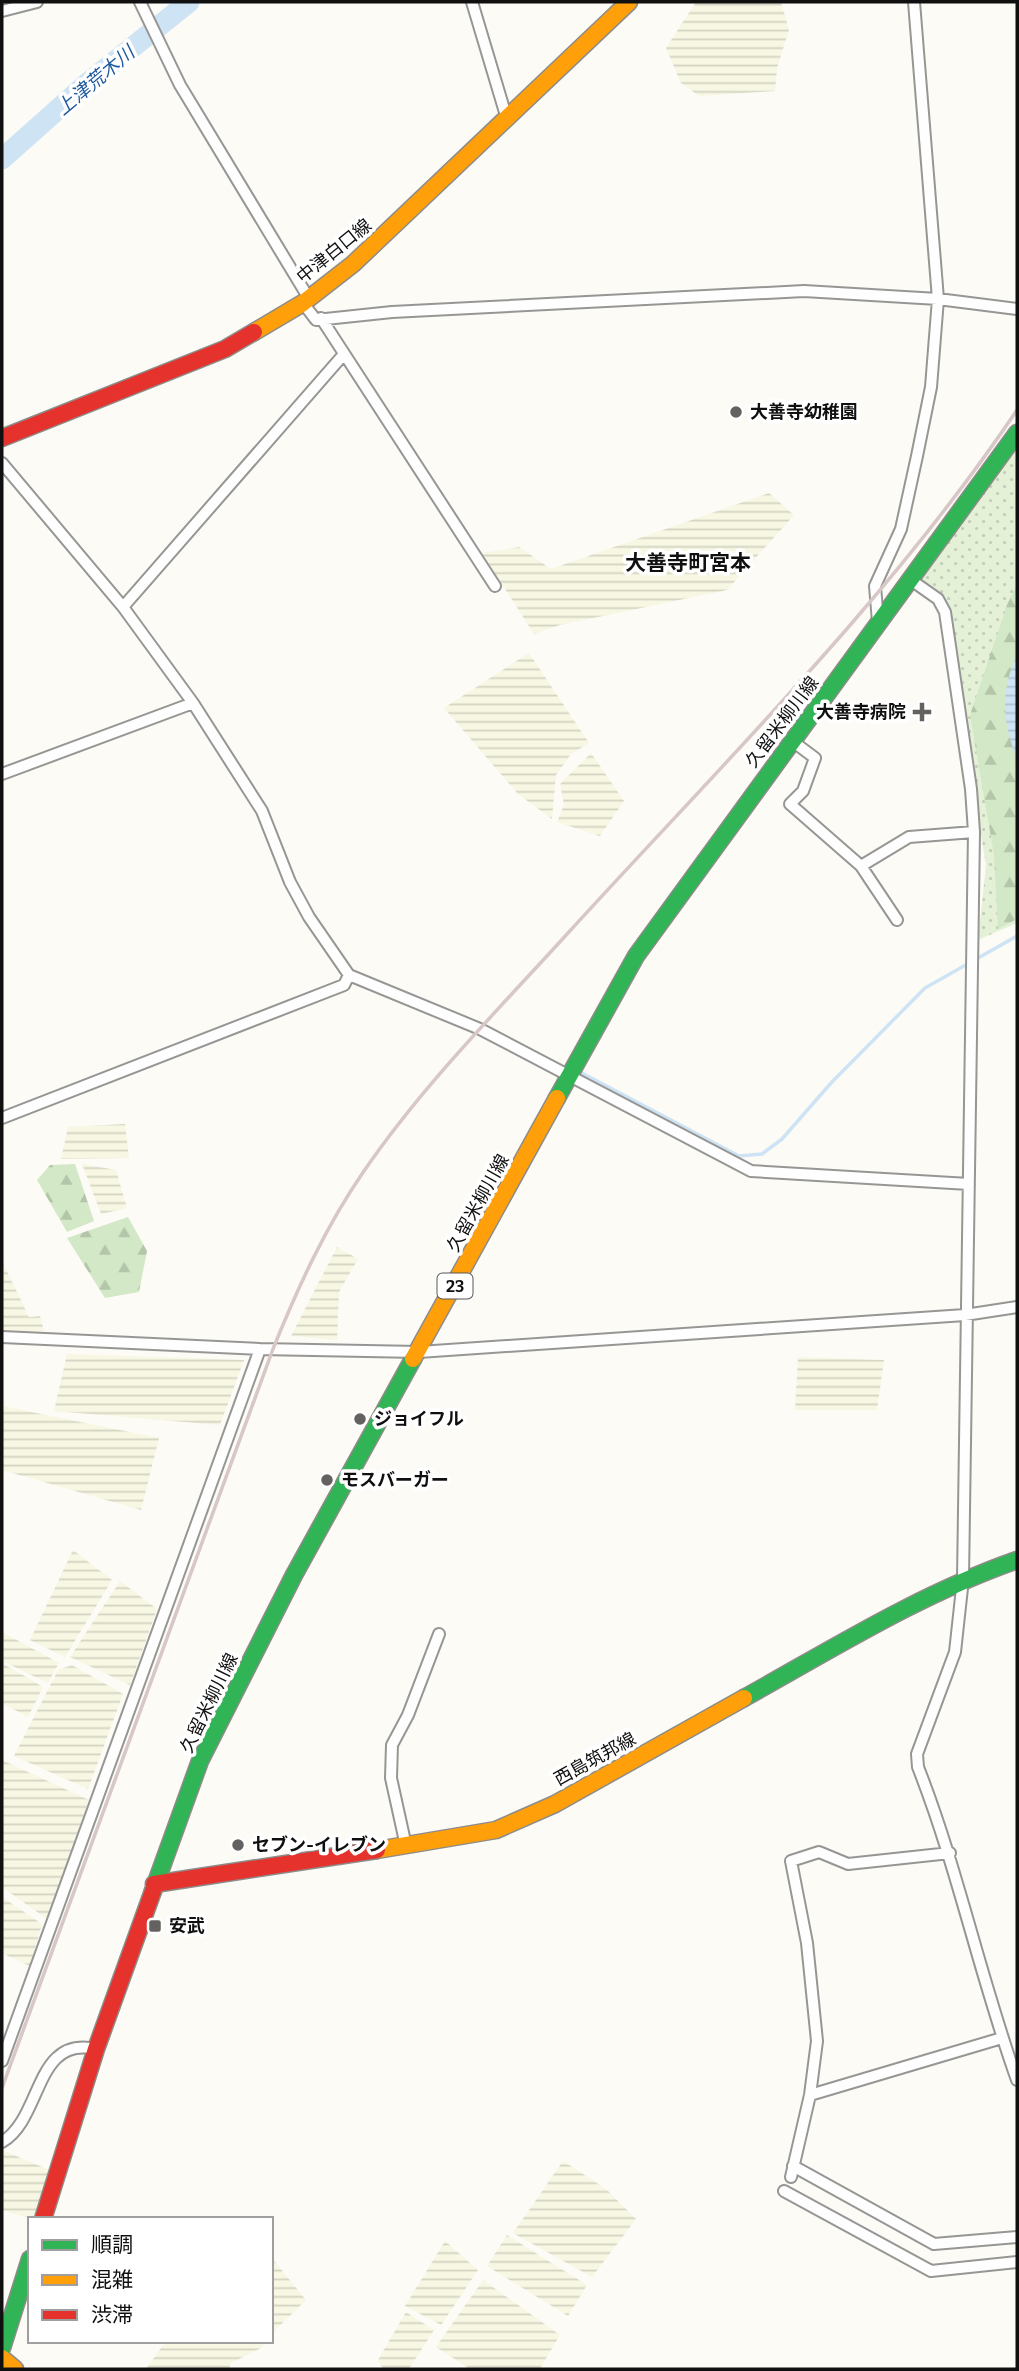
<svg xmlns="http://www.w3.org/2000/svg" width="1019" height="2371" viewBox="0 0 1019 2371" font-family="Bitter,'Noto Sans JP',serif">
  <defs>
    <pattern id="farmland-rules" width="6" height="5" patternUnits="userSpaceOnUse" patternTransform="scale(1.75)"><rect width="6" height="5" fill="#f7f7e3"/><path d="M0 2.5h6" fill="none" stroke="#d3d3c2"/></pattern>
    <pattern id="green-dots" width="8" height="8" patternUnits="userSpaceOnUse" patternTransform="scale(1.75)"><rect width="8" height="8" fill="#e4f1d7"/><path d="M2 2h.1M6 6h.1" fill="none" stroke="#c3ceb8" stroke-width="1.8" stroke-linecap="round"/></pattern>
    <pattern id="forest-firs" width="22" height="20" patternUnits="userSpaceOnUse" patternTransform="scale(1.75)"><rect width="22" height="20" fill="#d3e8c6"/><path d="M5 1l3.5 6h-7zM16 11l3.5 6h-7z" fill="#b4c6a9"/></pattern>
    <pattern id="water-rules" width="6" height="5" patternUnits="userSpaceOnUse" patternTransform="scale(1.75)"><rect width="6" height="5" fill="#cee3f4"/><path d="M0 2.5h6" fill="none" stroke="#b0c2d0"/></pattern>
  </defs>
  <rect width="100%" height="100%" fill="#fcfbf6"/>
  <path fill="url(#farmland-rules)" d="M696,2H781L789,30L777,68L775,91L699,96L681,83L666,48Z
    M769,493L794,515L727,590L560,625L534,634L482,553L519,547L551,569Z
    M529,653L589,743L571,754L556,775L552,819L518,794L444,708Z
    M591,753L624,801L600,836L557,822L564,805L560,784Z
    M125,1124L129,1158L61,1159L68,1127Z
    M82,1164L116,1170L127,1208L101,1214Z
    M337,1247L358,1259L339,1292L337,1340L291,1336Z
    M2,1261L29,1317L40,1316L44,1331L2,1333Z
    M67,1354L244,1360L220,1425L54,1411Z
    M798,1357L884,1360L877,1410H795Z
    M2,1406L159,1438L141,1510L2,1470Z
    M73,1550L112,1580L65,1657L30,1640Z
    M120,1581L157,1609L130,1685L70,1657Z
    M2,1632L59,1663L48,1683L2,1661Z
    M2,1663L43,1687L28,1717L2,1703Z
    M72,1665L123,1694L88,1789L14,1756L58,1670Z
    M2,1760L89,1800L47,1919L2,1887Z
    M2,1897L42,1924L30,1966L2,1953Z
    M2,2150L59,2174L38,2216L29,2218L2,2210Z
    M563,2161L606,2189L636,2219L592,2277L513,2233Z
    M507,2235L587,2285L568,2316L487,2266Z
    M445,2241L478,2270L441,2325L405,2306Z
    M271,2257L306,2300L271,2334Z
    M483,2280L560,2335L540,2369H470L436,2347Z
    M406,2312L434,2330L409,2369H383L378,2360Z
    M166,2341H266L261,2348L231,2363L229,2369H146Z"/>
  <path fill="url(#green-dots)" d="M1017,444V923L978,940L986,865L941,597L929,590L920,578Z"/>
  <path fill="url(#forest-firs)" d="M1017,584V919L998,929L994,855L970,715L1007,605Z
    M75,1164L94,1221L67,1232L37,1180L50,1165Z
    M128,1217L147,1251L139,1292L105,1298L67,1238Z"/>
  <path fill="url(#water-rules)" d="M1017,656V758C1002,723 1000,690 1017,656Z"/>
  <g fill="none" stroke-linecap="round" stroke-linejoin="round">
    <path stroke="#cee3f4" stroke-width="3.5" d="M580,1072L739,1156L762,1154L782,1139L831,1083L925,988L1017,936"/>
    <path stroke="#cee3f4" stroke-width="21" d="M2,159L84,86L189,2"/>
    <g stroke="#969694" stroke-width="14">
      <path id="street" d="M140,2L180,85L308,297
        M472,2L507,119
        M2,11L37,2
        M303,303L316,320L392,312L804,291L938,299L1017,309
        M321,318L495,586
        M2,463L123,607L193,703L262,811L290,882L309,917L349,975L480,1029L751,1171L969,1184
        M911,580L938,599L945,612L971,789L974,832L963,1579L955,1652L917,1754L918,1767C958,1869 980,1977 1017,2080
        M123,607L344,354
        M878,622L875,586L901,529L917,456L931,387L938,299L914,2
        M791,740L815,758L803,791L790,804L861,866L897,920
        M2,774L193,703
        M861,866L909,837L974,832
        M2,1118L344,985L349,975
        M2,1337L260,1349L419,1352L965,1315L1017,1307
        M406,1846L391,1778L392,1745L408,1715L439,1634
        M2,2061L260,1349
        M810,2095L1002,2038
        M2,2142C43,2118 34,2035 96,2049
        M793,2166L934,2244L1017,2237
        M791,2177L810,2095L817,2041L807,1943L791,1861L819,1852L848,1864L950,1853
        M784,2191L931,2271L1017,2262"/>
    </g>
    <g stroke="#8d8c8a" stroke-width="19">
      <path id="fast" d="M557,1098L636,956L1017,433
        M744,1698C834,1648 920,1594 1017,1560
        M153,1891L200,1761L294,1575L413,1359
        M2,2348L30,2259"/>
    </g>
    <g stroke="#8d8c8a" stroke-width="19">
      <path id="slow" d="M254,332L303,303L353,264L629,2
        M413,1359L557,1098
        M377,1850L496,1830L555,1804L744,1698
        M2,2358L15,2369"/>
    </g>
    <g stroke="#8d8c8a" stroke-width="19">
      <path id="jam" d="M2,438L225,349L254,332
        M154,1884L377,1850
        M43,2219L96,2049L153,1891"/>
    </g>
    <use href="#street" stroke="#fffefe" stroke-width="10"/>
    <use href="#fast" stroke="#30b455" stroke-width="16"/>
    <use href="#slow" stroke="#ff9f0a" stroke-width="16"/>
    <use href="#jam" stroke="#e5322d" stroke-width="16"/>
    <path stroke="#d7c7c6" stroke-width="3.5" d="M2,2088L273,1349C298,1287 326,1226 364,1171C423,1085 498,1010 568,933C723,763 889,600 1017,410"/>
  </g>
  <g fill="#636260" stroke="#fff" stroke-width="2.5">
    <circle cx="736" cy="412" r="7"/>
    <path d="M918.5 701.5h7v7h7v7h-7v7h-7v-7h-7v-7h7z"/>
    <circle cx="360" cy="1419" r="7"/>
    <circle cx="327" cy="1480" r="7"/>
    <circle cx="238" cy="1845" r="7"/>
    <rect x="148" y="1919" width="14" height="14" rx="3.5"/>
  </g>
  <g text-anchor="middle" stroke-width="7" stroke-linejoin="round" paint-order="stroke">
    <rect fill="#fff" stroke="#585858" stroke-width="2" x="437.5" y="1273.5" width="35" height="25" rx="5"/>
    <g font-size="16" font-weight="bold" fill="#101010">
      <text x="455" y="1292">23</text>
    </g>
    <g font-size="18" fill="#101010" stroke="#fff">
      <text transform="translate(334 251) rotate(-39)" y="6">中津白口線</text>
      <text transform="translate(782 722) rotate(-53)" y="6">久留米柳川線</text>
      <text transform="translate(478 1203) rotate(-61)" y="6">久留米柳川線</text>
      <text transform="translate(209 1703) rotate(-64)" y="6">久留米柳川線</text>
      <text transform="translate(595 1759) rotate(-29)" y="6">西島筑邦線</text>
    </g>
    <g font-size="18" font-weight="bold" fill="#101010" stroke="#fff" text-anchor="start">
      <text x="750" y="418">大善寺幼稚園</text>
      <text x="906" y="718" text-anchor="end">大善寺病院</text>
      <text x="374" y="1425">ジョイフル</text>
      <text x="341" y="1486">モスバーガー</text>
      <text x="252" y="1851">セブン-イレブン</text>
      <text x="169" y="1932">安武</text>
    </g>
    <g font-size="19" font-style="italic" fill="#1e599d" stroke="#fff">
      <text transform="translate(95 80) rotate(-40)" y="7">上津荒木川</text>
    </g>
    <g font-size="21" font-weight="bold" fill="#101010" stroke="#fff">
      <text x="688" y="570">大善寺町宮本</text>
    </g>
  </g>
  <rect width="1019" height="2371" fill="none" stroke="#101010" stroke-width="7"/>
  <rect x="28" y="2217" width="245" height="126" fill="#ffffff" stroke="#9f9f9f" stroke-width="2"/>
  <rect x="42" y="2240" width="35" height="10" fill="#30b455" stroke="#9f9f9f" stroke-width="2"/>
  <text x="91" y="2252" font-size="21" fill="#101010">順調</text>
  <rect x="42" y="2275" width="35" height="10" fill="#ff9f0a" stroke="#9f9f9f" stroke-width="2"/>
  <text x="91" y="2287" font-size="21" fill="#101010">混雑</text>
  <rect x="42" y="2310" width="35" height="10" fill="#e5322d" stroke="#9f9f9f" stroke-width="2"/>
  <text x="91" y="2322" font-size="21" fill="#101010">渋滞</text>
</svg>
